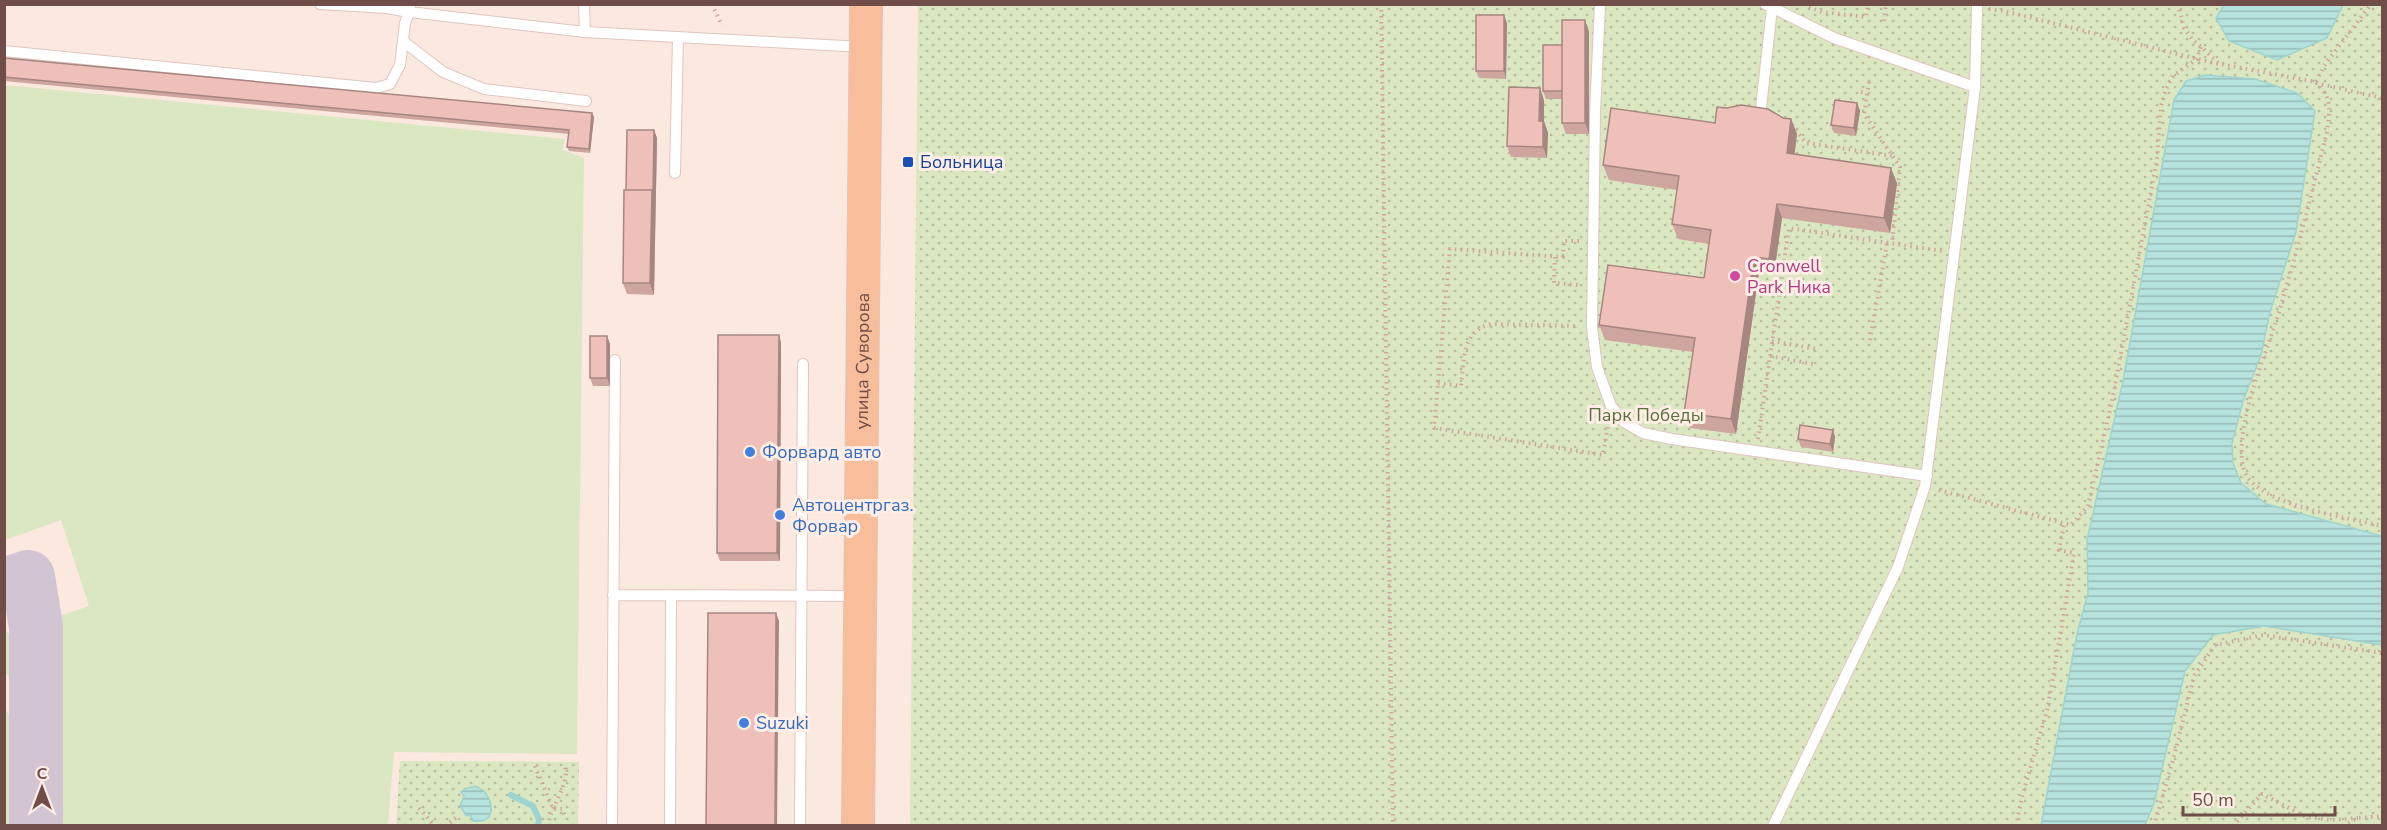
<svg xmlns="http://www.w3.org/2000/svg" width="2387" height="830" viewBox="0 0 2387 830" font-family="'Nunito Sans',sans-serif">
  <defs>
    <pattern id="park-dots" width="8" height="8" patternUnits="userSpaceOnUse" patternTransform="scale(1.5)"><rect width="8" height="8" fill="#dae7c0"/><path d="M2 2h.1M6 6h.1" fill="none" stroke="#b5bd9e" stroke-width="1.8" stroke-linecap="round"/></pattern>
    <pattern id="water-rules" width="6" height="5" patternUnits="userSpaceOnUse" patternTransform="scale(1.5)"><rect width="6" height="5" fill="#b6e3de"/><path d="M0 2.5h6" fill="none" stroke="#98bab6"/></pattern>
  </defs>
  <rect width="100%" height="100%" fill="#fbe9e0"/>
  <path fill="#dae7c0" d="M5,85L565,139L563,150L584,158L577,754L394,752L388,825H47L45,638L51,619L89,606L61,520L5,540Z
    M4,628C22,648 20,663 21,689L5,673Z
    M4,707L21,733L20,825H5Z"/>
  <path fill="url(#park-dots)" d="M918,5H2382V825H910Z
    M400,761L579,762L578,825L396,826Z"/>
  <path fill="url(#water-rules)" stroke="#9dd4cf" stroke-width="1.5" d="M2224,5V4L2343,5L2327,38L2277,60L2229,41L2216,18Z
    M2205,75L2255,79L2297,93L2315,111L2296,232L2270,312L2261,355L2243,401L2232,443L2233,463L2241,483L2266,504L2382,536V645L2264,626L2213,635L2185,671L2154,803L2145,825H2041L2077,634L2088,593L2087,540L2123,381L2174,100L2186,81Z
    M475,786L484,791C495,805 495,824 473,821L471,816L466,815L460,806L464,796L461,792L465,789Z"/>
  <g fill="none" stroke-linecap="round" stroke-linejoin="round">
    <path stroke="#9dd4cf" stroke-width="6" d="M511,795L533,806L539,819L538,826"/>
    <path stroke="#d2c4d2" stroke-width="54" d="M4,585L28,577L36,627V826"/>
    <g stroke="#e0c6bf" stroke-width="12">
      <path id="service" d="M410,4L409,12L585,32L863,47
        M584,4L585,32
        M1600,4L1595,113L1592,327L1597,367L1611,406L1624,422L1643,433L1672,439L1927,476
        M1765,4L1834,38L1975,87L1977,7
        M403,41L443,72L484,89L586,101
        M4,51L376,88L390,84L400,65L405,23L409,12L387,8L320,4
        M1760,117L1772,8
        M675,173L678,37
        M613,595L856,596
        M612,826L615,360
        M670,826L671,595
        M800,826L803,364
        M1773,826L1898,567L1925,486L1975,87"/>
    </g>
    <g stroke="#d4cac8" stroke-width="34">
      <g id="primary">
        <path id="s1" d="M858,826L866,4"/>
      </g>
    </g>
    <path stroke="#d3a49d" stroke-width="4" stroke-dasharray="1.5 4.5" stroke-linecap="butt" d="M712,4L722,26
      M1381,4L1393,826
      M2178,4L2184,28L2192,39L2220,64L2316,82L2324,66L2371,4
      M1809,7L1822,12L1866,17L1868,4
      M1989,9L2004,11L2218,64
      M1884,21L1886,4
      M1869,82L1864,114L1900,167L1892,244
      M2316,82C2333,100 2330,108 2327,132C2312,192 2297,252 2279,312C2267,352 2248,392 2243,434C2241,447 2240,467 2248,478C2271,507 2346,517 2382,526
      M2316,83L2382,98
      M1861,92L1867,93
      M1792,125L1806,143L1893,156
      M1579,241H1564L1563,257L1450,249L1434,428L1603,455L1608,425
      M1555,257L1554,283L1578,285
      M1870,340L1887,243
      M1772,341L1816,349
      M1770,356L1813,364
      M1438,383L1461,386C1464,360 1462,331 1491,324L1578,326
      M1758,439L1789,228L1942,251
      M1939,490L2071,525L2088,506L2113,396L2157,159L2161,106L2166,89L2173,76L2197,59L2201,47
      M535,766L553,809H562L566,818
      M419,808L435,826
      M445,826L457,817
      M548,826C550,805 570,787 565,765
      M2016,826L2022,797L2048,707L2074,553L2059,550L2064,524
      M2154,826L2175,753L2194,676L2215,645L2263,635L2382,653
      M2233,826L2262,794L2306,817L2332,820L2358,818
      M2343,826L2358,818L2382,816"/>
    <use href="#service" stroke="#fff" stroke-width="10"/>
    <use href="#primary" stroke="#f8bd9a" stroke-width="33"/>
  </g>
  <path fill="#cea59f" d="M1585,20L1589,32V134H1566L1562,123V99H1546L1543,91L1562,45Z
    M1507,23L1506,79L1479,78L1476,71Z
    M4,58L594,117L590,153L569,151L567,147L569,134L4,81Z
    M1544,100V121L1548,133L1547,158L1511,157L1507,146Z
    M1857,103L1860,111L1856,136L1834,133L1831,125Z
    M1783,118L1791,119L1797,134L1794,154L1897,183L1890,233L1782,218L1774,274L1759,272L1736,434L1690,428L1684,413L1693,352L1605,340L1599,325L1704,278L1709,244L1678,239L1672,224L1677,190L1609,180L1603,165L1715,123Z
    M654,130L657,138L654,295L627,294L623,283L626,190Z
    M779,335L781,343L780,561H720L717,553Z
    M607,336L610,344V386H593L590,378Z
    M1833,430L1835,437L1833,452L1801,447L1798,439Z"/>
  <path fill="#a78682" d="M1504,15L1507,23L1506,79L1504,71Z
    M1585,20L1589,32V134L1585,123Z
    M1540,88L1544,100V121L1548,133L1547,158L1543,147L1539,121Z
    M1857,103L1860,111L1856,136L1854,128Z
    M592,113L594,117L590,153L589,149Z
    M1791,119L1797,134L1793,168L1787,153Z
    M654,130L657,138L654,295L650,283L652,190Z
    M1891,168L1897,183L1890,233L1884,218Z
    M1777,204L1782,218L1774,274L1769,259Z
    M1754,257L1759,272L1736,434L1731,419Z
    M779,335L781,343L780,561L777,553Z
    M607,336L610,344V386L607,378Z
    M1833,430L1835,437L1833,452L1830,444Z
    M776,613L779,621L777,825H775Z"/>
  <path fill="#efc0b9" stroke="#a78682" stroke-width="1.5" d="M1476,15H1504V71H1476Z
    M1562,20H1585V123H1562Z
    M1543,45H1562V91H1543Z
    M4,58L592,113L589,149L567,147L569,130L4,77Z
    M1509,87L1540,88L1539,121H1543V147L1507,146Z
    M1835,100L1857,103L1854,128L1831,125Z
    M1741,105L1768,109L1783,118L1791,119L1787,153L1891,168L1884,218L1777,204L1769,259L1754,257L1731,419L1684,413L1695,338L1599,325L1608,265L1704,278L1711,230L1672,224L1679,176L1603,165L1611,108L1715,123L1717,107L1727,108Z
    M627,130H654L653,194L652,190H626Z
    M624,190H652L650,283H623Z
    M718,335H779L777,553H717Z
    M590,336H607V378H590Z
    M1800,425L1833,430L1830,444L1798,439Z
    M708,613H776L775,825H706Z"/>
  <rect fill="#1a4fb4" stroke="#feeee5" stroke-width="2" x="902" y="156" width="12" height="12" rx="3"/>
  <circle fill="#d1479c" stroke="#feeee5" stroke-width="2" cx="1735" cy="276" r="6"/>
  <g fill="#3f7fe0" stroke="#feeee5" stroke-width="2">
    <circle cx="750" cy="452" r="6"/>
    <circle cx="780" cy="515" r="6"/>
    <circle cx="744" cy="723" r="6"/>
  </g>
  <g text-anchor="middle" stroke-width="6" stroke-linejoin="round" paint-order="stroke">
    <g font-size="18" fill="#164399" stroke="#feeee5" text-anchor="start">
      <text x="920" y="168">Больница</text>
    </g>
    <g font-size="18" fill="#b23c85" stroke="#feeee5" text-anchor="start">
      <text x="1747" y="272">Cronwell<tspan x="1747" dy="21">Park Ника</tspan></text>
    </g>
    <g font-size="18" fill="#704d49" stroke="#feeee5">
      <text dy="6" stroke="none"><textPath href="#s1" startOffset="465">улица Суворова</textPath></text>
    </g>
    <g font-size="18" fill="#5a703f" stroke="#feeee5">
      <text x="1646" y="421">Парк Победы</text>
    </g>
    <g font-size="18" fill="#366cbe" stroke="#feeee5" text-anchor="start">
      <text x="762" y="458">Форвард авто</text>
      <text x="792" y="511">Автоцентргаз.<tspan x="792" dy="21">Форвар</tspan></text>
      <text x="756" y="729">Suzuki</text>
    </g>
  </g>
  <rect width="2387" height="830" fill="none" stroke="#704d49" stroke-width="12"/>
  <g transform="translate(42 788)" stroke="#feeee5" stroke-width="4.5" paint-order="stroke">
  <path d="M0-4.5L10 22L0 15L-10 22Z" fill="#704d49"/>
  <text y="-9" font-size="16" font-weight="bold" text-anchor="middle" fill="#704d49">С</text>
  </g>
  <path d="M2183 806v9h152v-9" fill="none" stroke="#704d49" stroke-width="3"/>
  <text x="2192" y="806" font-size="18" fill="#704d49" stroke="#feeee5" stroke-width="4.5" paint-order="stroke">50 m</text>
</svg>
